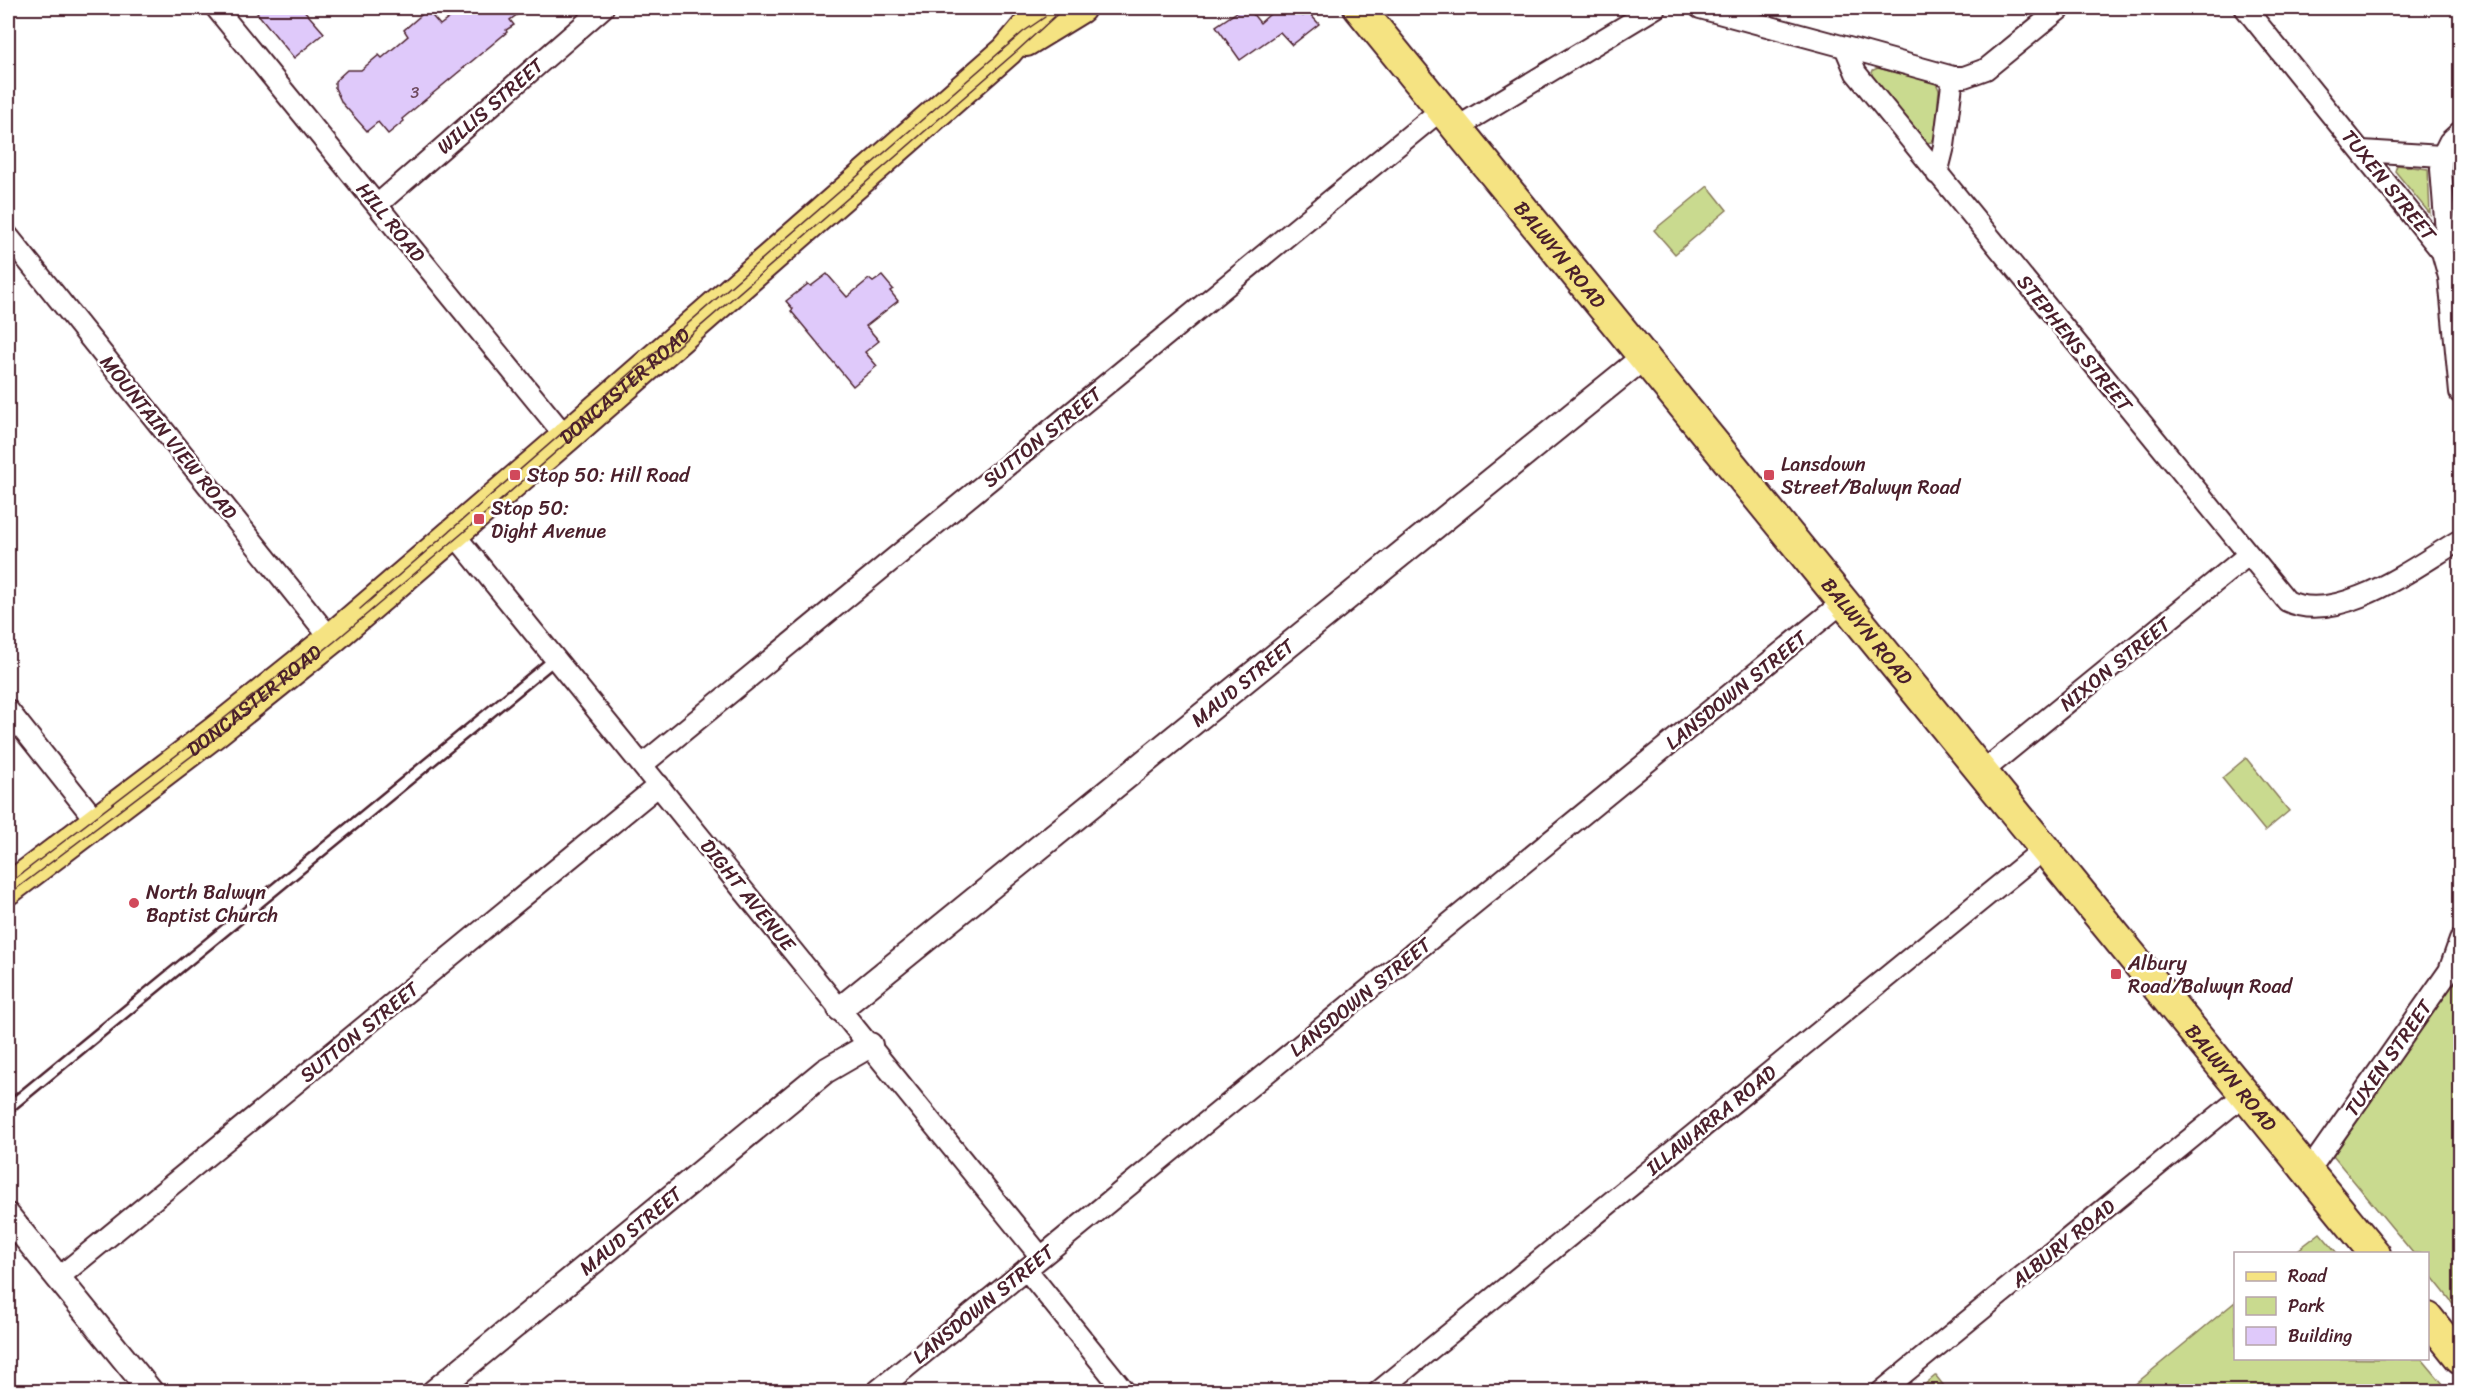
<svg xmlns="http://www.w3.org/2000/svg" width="2468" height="1399" viewBox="0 0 2468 1399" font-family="Sriracha,sans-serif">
  <rect width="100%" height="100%" fill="#fff"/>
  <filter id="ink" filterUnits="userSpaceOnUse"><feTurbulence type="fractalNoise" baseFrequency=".0167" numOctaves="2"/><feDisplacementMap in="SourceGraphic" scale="12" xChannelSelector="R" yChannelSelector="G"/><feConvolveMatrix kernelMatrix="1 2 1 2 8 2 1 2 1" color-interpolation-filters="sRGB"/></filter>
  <g filter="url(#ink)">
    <path fill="#c9da8f" stroke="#8a7c5d" stroke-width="1.5" d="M1878,68L1936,83L1939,90L1935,136L1932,142L1926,143L1871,77L1873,70Z
      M2397,165L2428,169L2430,214L2395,171Z
      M1708,186L1727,210L1675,254L1654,230Z
      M2246,758L2289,811L2265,831L2222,778Z
      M2460,974V1312L2428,1272V1254L2413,1253L2333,1156Z
      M2320,1233L2337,1253H2294Z
      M2235,1302L2236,1358L2422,1359L2449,1391H2127Z
      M1936,1376L1948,1391H1917L1935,1376Z"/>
    <path fill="#dfc9fa" stroke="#4a1f2b" stroke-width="1.5" d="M253,8H302L324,33L294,58Z
      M463,8H526L510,20L514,25L506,30L507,32L402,119L404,121L388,134L378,122L367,131L342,103L335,88V81L347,70H361L379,55L382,58L408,36L404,30L427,10L440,25Z
      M1243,8H1248L1260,23L1277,8H1296L1303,16L1308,12L1319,24L1292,45L1280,32L1240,60L1216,26Z
      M827,274L847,297L869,279L873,282L882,276L893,289L890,291L898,301L866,326L879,341L865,352L877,366L853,386L791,311L793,309L786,301L808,284L811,286Z"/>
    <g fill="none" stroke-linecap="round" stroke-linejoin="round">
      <g stroke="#4a1f2b" stroke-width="14">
        <path id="service" d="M8,1108L555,659"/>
      </g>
      <g stroke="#4a1f2b" stroke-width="24">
        <path id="minor" d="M216,8L566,437
          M1700,8L1845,47L1856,73L2287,601C2338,626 2417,565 2460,540
          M2245,8L2442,252L2449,277L2460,393
          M1845,47L1953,77H1964L1986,69L2061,8
          M1456,128L1655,8
          M2362,151L2442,156
          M1937,174L1944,146L1953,77
          M377,205L603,8
          M8,236L331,639
          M2442,252L2446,232L2441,169L2442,156L2449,142L2460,132
          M454,534L1041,1257
          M8,710L97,822
          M642,765L1442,109
          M1982,772L2248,555
          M2308,1172L2449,971L2460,940
          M1026,1269L1125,1392
          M58,1278L659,785
          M876,1392L1843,602
          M1378,1392L2045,848
          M1881,1392L2245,1094"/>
      </g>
      <g stroke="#4a1f2b" stroke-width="28">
        <g id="tertiary">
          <path id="s1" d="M840,1009L1644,357"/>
          <path d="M8,1216L151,1392"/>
          <path id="s2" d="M434,1392L825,1071L870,1045"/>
        </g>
      </g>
      <g stroke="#4a1f2b" stroke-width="34">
        <g id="primary">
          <path id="s3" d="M1359,8L2375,1254"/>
          <path d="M1026,41L1080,8"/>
          <path id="s4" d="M8,889L215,732L331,639L566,437L1007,51L1043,8"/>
          <path d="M2428,1318L2460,1358"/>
        </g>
      </g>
      <use href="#service" stroke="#fff" stroke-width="9"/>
      <use href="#minor" stroke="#fff" stroke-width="20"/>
      <use href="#tertiary" stroke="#fff" stroke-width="24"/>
      <use href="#primary" stroke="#f5e382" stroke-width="30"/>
      <path stroke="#4a1f2b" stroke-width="1.5" d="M360,609L1023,32L1045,17
        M8,884L212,728L312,649
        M8,895L218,736L334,642L479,519L1017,51L1064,8"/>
    </g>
  </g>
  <g fill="#d1495b" stroke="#fff" stroke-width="2">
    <rect x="509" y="469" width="12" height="12" rx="3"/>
    <rect x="1763" y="469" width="12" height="12" rx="3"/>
    <rect x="473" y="513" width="12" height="12" rx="3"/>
    <circle cx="134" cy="903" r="6"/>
    <rect x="2110" y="968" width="12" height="12" rx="3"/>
  </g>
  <g text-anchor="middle" stroke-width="5" stroke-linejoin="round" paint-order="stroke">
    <g font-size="16" fill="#6f4a5f">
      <text x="415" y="98">3</text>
    </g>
    <g font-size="20" fill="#4a1f2b" stroke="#fff">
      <text transform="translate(490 106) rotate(-41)" y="7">WILLIS STREET</text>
      <text transform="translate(2389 185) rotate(51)" y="7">TUXEN STREET</text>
      <text transform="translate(391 222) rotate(51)" y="7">HILL ROAD</text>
      <text dy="7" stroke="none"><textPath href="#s3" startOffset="318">BALWYN ROAD</textPath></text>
      <text transform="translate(2075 343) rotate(51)" y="7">STEPHENS STREET</text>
      <text dy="7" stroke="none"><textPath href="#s4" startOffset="796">DONCASTER ROAD</textPath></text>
      <text transform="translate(169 437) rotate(51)" y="7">MOUNTAIN VIEW ROAD</text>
      <text transform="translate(1042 437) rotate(-39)" y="7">SUTTON STREET</text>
      <text dy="7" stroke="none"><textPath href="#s3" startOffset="804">BALWYN ROAD</textPath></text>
      <text transform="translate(2115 664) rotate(-39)" y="7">NIXON STREET</text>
      <text dy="7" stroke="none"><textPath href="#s1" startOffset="518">MAUD STREET</textPath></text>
      <text transform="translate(1736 690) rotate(-39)" y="7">LANSDOWN STREET</text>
      <text dy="7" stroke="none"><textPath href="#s4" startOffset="310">DONCASTER ROAD</textPath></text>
      <text transform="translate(748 895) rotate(51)" y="7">DIGHT AVENUE</text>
      <text transform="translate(1360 997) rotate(-39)" y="7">LANSDOWN STREET</text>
      <text transform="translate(359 1032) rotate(-39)" y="7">SUTTON STREET</text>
      <text transform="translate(2388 1058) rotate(-55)" y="7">TUXEN STREET</text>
      <text dy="7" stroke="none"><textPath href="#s3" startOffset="1380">BALWYN ROAD</textPath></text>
      <text transform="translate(1711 1120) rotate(-39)" y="7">ILLAWARRA ROAD</text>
      <text dy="7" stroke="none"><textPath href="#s2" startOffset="254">MAUD STREET</textPath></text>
      <text transform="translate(2063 1243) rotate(-39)" y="7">ALBURY ROAD</text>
      <text transform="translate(983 1304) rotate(-39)" y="7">LANSDOWN STREET</text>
    </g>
    <g font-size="20" fill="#4a1f2b" stroke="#fff" text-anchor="start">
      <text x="1781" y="471">Lansdown<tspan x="1781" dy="23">Street/Balwyn Road</tspan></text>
      <text x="527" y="482">Stop 50: Hill Road</text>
      <text x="491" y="515">Stop 50:<tspan x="491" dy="23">Dight Avenue</tspan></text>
      <text x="146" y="899">North Balwyn<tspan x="146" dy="23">Baptist Church</tspan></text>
      <text x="2128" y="970">Albury<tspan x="2128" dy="23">Road/Balwyn Road</tspan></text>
    </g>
  </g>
  <rect width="2468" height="1399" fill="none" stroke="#fff" stroke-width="30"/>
  <rect x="15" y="15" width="2438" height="1369" fill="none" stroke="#4a1f2b" stroke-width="2" filter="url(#ink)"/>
  <rect x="2234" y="1252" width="195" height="108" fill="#ffffff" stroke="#b7a5aa" stroke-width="1.5"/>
  <rect x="2246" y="1272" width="30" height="9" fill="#f5e382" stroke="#b7a5aa" stroke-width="1.5"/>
  <text x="2288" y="1282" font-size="18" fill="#4a1f2b">Road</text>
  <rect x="2246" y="1297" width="30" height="18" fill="#c9da8f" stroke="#b7a5aa" stroke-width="1.5"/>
  <text x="2288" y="1312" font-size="18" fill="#4a1f2b">Park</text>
  <rect x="2246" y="1327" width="30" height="18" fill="#dfc9fa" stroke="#b7a5aa" stroke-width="1.5"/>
  <text x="2288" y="1342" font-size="18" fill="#4a1f2b">Building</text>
</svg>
